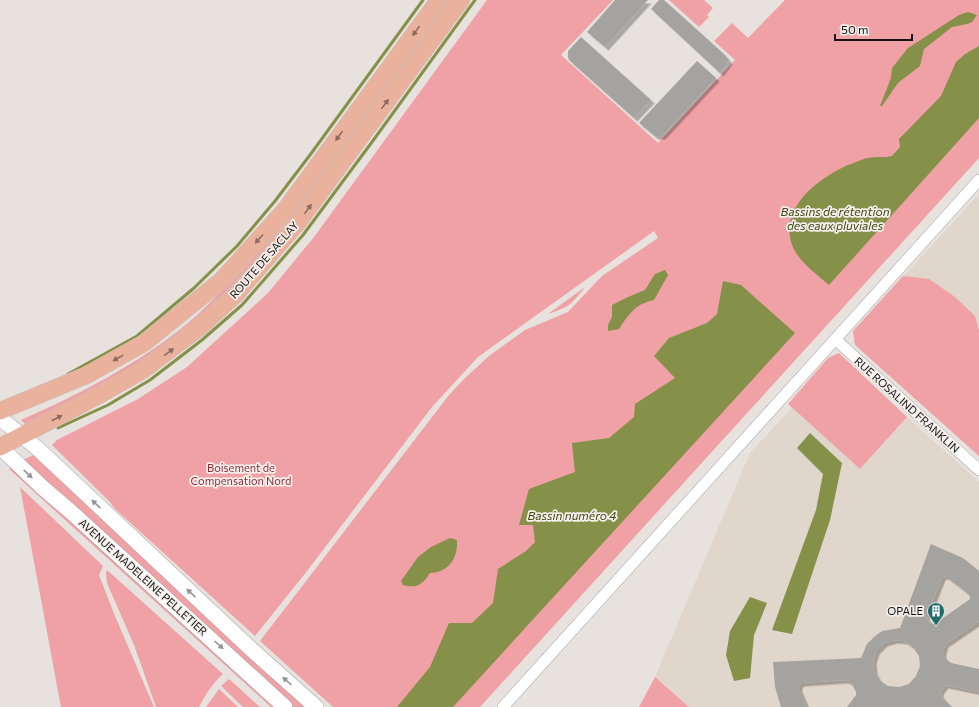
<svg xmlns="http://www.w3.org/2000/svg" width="979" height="707" viewBox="0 0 979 707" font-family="Commissioner,sans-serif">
  <defs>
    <filter id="shadow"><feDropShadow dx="3.5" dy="3.5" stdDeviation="0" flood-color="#0004"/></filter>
  </defs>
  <rect width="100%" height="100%" fill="#e7e2de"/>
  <path fill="#e0d6cc" d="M979,194V456L855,345L853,331Z
    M792,408L860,469L907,417L979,482V707H689L655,677L750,453Z"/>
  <path fill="#f0a1a5" d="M447,0H453L274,241L214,307L142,364L58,409L25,424L21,420C80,394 138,364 188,323C201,312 213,299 226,287Z
    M487,0H613L561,55L658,143L735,60L714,41L732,23L748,38L785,0H979V158L480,707H333L260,641L449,395L464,379L489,356L525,330L568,312L602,276L658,238L654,231L478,357L432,407L307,571L255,636L114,508L110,502L52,445L57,440L138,399L187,367L268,293L314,237Z
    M669,0H704L713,8L707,15L709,17L699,27Z
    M903,276L929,279L955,297L975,316L979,331V456L855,345L853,331Z
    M585,287C571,305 569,307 548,314Z
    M839,353L907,417L860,469L788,404L828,358Z
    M34,455L310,707H293L22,460Z
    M12,466L278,707H271L9,469Z
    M20,487L103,566L99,575L115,616L154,707H61Z
    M107,570L223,674C213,683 205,695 199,707H156L134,645L107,583L106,573Z
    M655,677L689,707H639Z
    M229,679L260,707H243L221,686Z
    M219,689L238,707H206Z"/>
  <path fill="#859048" d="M968,12L977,15L972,22L967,24L952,27L924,49L920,66L898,83L882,106H880L891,78L892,68L908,48L959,15Z
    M979,46V118L829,285C815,273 799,262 792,245C779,207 819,178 848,165C854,163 862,159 868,158C876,156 884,158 892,156L900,147L899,139L941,96L956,62L965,54Z
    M665,270L668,275L654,300C635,304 629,314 619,329L608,331V325L612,317V305L628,297L645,290L655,274Z
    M723,281L741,285L795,333L453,707H397L430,667L449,623H472L493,603L498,569L526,551L535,542L533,525H519L529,489L575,472L572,443L609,438L634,417L635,404L675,378L654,356L669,338L707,323L717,314Z
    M810,433L842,463L830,520L792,634L772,630L816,510L823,474L797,448Z
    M450,538L457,540C458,558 449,572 430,573C423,584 417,589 403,585L401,581L418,557L431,547Z
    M750,597L767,603L754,635L750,678L734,681L726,655L730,631Z"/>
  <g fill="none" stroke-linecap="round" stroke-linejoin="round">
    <path stroke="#859048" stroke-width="3" d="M68,374L137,336L194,288L237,246L275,201L310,155L423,0
      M58,428L108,405L150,380L202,340L242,305L303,235L372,142L475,0"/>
  </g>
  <path fill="#a5a39f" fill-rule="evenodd" filter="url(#shadow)" d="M615,0H648L605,47L587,32Z
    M659,0H664L725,55L729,61L720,73L651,9Z
    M581,37L651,100L634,118L569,60L568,57V51Z
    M697,61L716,78L662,136H655L639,123Z
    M931,544L963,558L979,571V621L945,644L943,651V655L946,659L951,663L979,669V692L945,685L941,690L940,693L942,697L952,707H847L856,695V692L853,686L848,681L844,680L801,683L799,685V689L807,707H781L775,687L773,662L861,658L867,644L874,637L882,631L900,628ZM945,576L965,591L970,596V599L936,623L934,624L930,623L926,617L942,577ZM894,640L904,641L913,647L919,656L920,666L916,676L909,684L899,687L888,686L879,680L874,671L873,661L876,651L884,643Z"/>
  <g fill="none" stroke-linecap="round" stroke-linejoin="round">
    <g stroke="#a8a4a0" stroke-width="12">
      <path id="street" d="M835,339L979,470
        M503,707L979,180"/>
    </g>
    <g stroke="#a8a4a0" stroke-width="16">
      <path id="secondary" d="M0,418L37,448L251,649L316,707
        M0,447L43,488L70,511L285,707"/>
    </g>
    <g stroke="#c2c2c2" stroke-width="18">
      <path id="primary" d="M0,411L87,375L144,343L222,280L285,210L439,0
        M0,447L101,394L143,370L200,327L236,294L299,221L461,0"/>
    </g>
    <use href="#street" stroke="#fff" stroke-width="11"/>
    <use href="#secondary" stroke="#fff" stroke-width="15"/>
    <use href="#primary" stroke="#eab29d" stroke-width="17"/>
  </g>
  <defs><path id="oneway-solid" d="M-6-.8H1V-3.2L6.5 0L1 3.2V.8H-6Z"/></defs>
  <g fill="#8b6b5f">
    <use href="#oneway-solid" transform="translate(416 31) rotate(126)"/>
    <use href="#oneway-solid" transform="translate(385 104) rotate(-54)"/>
    <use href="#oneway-solid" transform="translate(339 136) rotate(126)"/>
    <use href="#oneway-solid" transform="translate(308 209) rotate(-54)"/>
    <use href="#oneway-solid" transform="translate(259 239) rotate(132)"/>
    <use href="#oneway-solid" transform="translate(169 352) rotate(-37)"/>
    <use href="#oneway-solid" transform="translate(118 358) rotate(151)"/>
    <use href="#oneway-solid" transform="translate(57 418) rotate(-28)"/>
  </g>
  <g fill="#969595">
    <use href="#oneway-solid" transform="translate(28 474) rotate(43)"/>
    <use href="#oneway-solid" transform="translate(96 504) rotate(-137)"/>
    <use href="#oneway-solid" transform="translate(191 593) rotate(-137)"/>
    <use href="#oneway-solid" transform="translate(219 645) rotate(42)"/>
    <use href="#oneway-solid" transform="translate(287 681) rotate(-138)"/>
  </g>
  <defs>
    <g id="building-pin" transform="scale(0.9)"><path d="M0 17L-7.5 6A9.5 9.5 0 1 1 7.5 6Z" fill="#216c6a" stroke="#f4efeb"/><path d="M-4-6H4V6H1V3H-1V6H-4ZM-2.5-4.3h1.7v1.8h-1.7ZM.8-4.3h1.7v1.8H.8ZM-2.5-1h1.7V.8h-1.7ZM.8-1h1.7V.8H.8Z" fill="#fff"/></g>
  </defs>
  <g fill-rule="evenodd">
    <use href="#building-pin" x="936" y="611"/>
  </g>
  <g text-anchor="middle" stroke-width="3.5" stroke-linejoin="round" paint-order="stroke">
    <g font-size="11" fill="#161413" stroke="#f4efeb">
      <text transform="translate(264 260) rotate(-49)" y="4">ROUTE DE SACLAY</text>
      <text transform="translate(907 405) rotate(42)" y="4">RUE ROSALIND FRANKLIN</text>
      <text transform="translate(143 577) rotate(42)" y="4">AVENUE MADELEINE PELLETIER</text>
    </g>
    <g font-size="11" fill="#8d2e3b" stroke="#f4efeb">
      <text x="241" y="472">Boisement de<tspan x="241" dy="13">Compensation Nord</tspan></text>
    </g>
    <g font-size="11" fill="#161413" stroke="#f4efeb" text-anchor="end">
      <text x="923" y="615">OPALE</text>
    </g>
    <g font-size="12" font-style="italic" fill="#424912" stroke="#f4efeb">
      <text x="835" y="216">Bassins de rétention<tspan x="835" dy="14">des eaux pluviales</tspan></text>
      <text x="572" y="520">Bassin numéro 4</text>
    </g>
  </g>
  <path d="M835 34v6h77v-6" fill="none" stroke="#161413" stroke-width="2"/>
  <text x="841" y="34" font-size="12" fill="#161413" stroke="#f4efeb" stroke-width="3" paint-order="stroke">50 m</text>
</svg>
